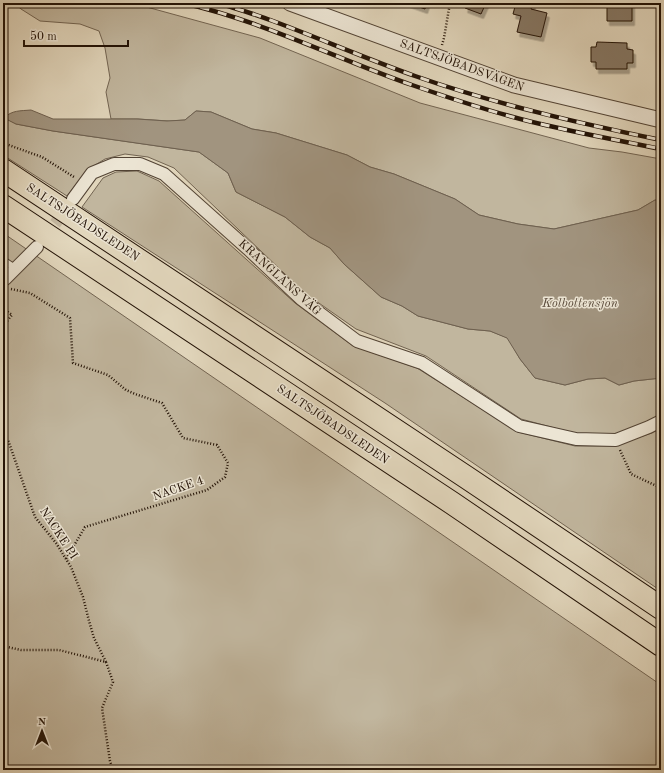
<svg xmlns="http://www.w3.org/2000/svg" width="664" height="773" viewBox="0 0 664 773" font-family="'Old Standard TT',serif">
  <defs>
    <filter id="shadow"><feDropShadow dx="2.5" dy="4.5" stdDeviation="0" flood-color="#0004"/></filter>
  </defs>
  <rect width="100%" height="100%" fill="#e2d7bd"/>
  <filter id="stains"><feTurbulence type="fractalNoise" baseFrequency=".005" numOctaves="4"/><feColorMatrix values="0 0 0 0 .2 0 0 0 0 .09 0 0 0 0 .02 0 0 0 .5 -.17"/></filter>
  <radialGradient id="worn" r=".72"><stop offset=".6" stop-color="#630" stop-opacity="0"/><stop offset="1" stop-color="#630" stop-opacity=".3"/></radialGradient>
  <path fill="#c1b69e" stroke="#726452" d="M14,3H132L260,38L420,103L589,148L622,152L661,159V201L655,200L638,210L554,229L518,224L479,215L455,199L394,174L370,167L347,155L276,133L252,129L211,112L196,111L185,120L169,121L138,119H111L106,92L110,78L105,48L99,31L80,24L40,21L21,9Z
    M3,117L16,124L53,131L199,152L228,173L236,192L285,217L310,237L330,248L344,264L381,297L402,306L418,316L468,329L490,331L508,338L520,359L535,378L565,385L588,379L605,378L619,385L634,381L661,378V414L646,422L614,435L577,434L521,419L426,356L356,329L306,294L174,168L148,157L125,154L105,159L87,170L67,196L3,155Z
    M137,171L159,181L295,303L353,346L417,368L518,432L575,446H612L652,433L661,428V591L385,403L82,207L103,178L116,172Z
    M3,233L661,685V770H3Z"/>
  <path fill="#a1947f" stroke="#6e604f" d="M31,110L53,119H137L167,121L185,120L196,111L211,112L252,129L276,133L347,155L370,167L394,174L455,199L479,215L518,224L554,229L638,210L655,200L661,201V378L634,381L619,385L605,378L588,379L565,385L535,378L520,359L507,338L490,331L468,329L418,316L402,306L381,297L344,264L330,248L310,237L285,217L236,192L228,173L199,152L53,131L16,124L4,118C12,110 20,111 31,110Z"/>
  <path fill="#867865" stroke="#221206" filter="url(#shadow)" d="M408,3H427L425,9Z
    M467,3H486L481,14L465,8Z
    M516,3H533L531,9L547,13L541,37L517,32L521,16L513,14Z
    M607,3H632V21H607Z
    M597,42L627,43V49L633,50V63H627V69H596V62H591V47H596Z"/>
  <g fill="none" stroke-linecap="round" stroke-linejoin="round">
    <path stroke="#c5b9a2" stroke-width="12" stroke-dasharray="12 6" stroke-linecap="butt" d="M44,238L68,207"/>
    <g stroke="#524334" stroke-width="8">
      <path id="service" d="M3,260L15,268"/>
    </g>
    <g stroke="#524334" stroke-width="14">
      <path id="minor" d="M73,199L92,173L114,164H140L164,174L248,249L301,299L357,341L422,363L519,426L576,439L616,440L649,427L661,421
        M3,279H5L37,247"/>
    </g>
    <g stroke="#524334" stroke-width="17">
      <path id="tertiary" d="M290,3L514,85L661,120"/>
    </g>
    <g stroke="#221206" stroke-width="24">
      <path id="motorway" d="M3,170L466,477L661,608
        M3,206L452,503L661,645"/>
    </g>
    <path stroke="#221206" stroke-width="2.5" stroke-dasharray="1 2" stroke-linecap="butt" d="M442,45L444,38L450,3
      M3,143L42,157L74,177
      M11,289L30,293L70,318L73,363L108,375L126,390L135,394L162,403L183,438L217,445L228,463L225,477L207,490L85,527L66,559
      M3,308L12,315L3,326
      M3,439L8,440L35,517L56,543L71,567L83,597L89,621L94,638L106,662
      M620,450L631,474L661,488
      M3,646L21,650H59L106,662L113,682L102,708L110,761L113,770"/>
    <use href="#service" stroke="#ece5d4" stroke-width="6"/>
    <use href="#minor" stroke="#ece5d4" stroke-width="12"/>
    <use href="#tertiary" stroke="#ece5d4" stroke-width="15"/>
    <use href="#motorway" stroke="#e2d7bd" stroke-width="22"/>
    <g stroke="#221206" stroke-width="4.5">
      <path id="rail" d="M183,3C262,21 335,58 412,85C455,100 500,115 545,125C583,134 622,141 661,149
        M218,3C237,9 255,14 273,21C321,39 367,59 415,76C495,104 578,123 661,140"/>
    </g>
    <use href="#rail" stroke="#ece5d4" stroke-width="3" stroke-dasharray="9" stroke-linecap="butt"/>
  </g>
  <g text-anchor="middle" stroke-width="3" stroke-linejoin="round" paint-order="stroke">
    <g font-size="12" fill="#221206" stroke="#ece5d4">
      <text transform="translate(462 65) rotate(20)" y="4">SALTSJÖBADSVÄGEN</text>
      <text transform="translate(83 222) rotate(33)" y="4">SALTSJÖBADSLEDEN</text>
      <text transform="translate(280 277) rotate(42)" y="4">KRANGLANS VÄG</text>
      <text transform="translate(333 424) rotate(34)" y="4">SALTSJÖBADSLEDEN</text>
      <text transform="translate(178 488) rotate(-19)" y="4">NACKE 4</text>
      <text transform="translate(59 533) rotate(57)" y="4">NACKE PI</text>
    </g>
    <g font-size="13" font-style="italic" fill="#5b4c3c" stroke="#ece5d4">
      <text x="580" y="307">Kolbottensjön</text>
    </g>
  </g>
  <rect width="664" height="773" fill="none" stroke="#e2d7bd" stroke-width="16"/>
  <rect x="4" y="4" width="656" height="765" fill="none" stroke="#221206" stroke-width="2"/>
  <rect x="8" y="8" width="648" height="757" fill="none" stroke="#221206"/>
  <g transform="translate(42 731)" stroke="#ece5d4" stroke-width="3" paint-order="stroke">
  <path d="M0-3L7 15L0 10L-7 15Z" fill="#221206"/>
  <text y="-6" font-size="11" font-weight="bold" text-anchor="middle" fill="#221206">N</text>
  </g>
  <path d="M24 40v6h104v-6" fill="none" stroke="#221206" stroke-width="2"/>
  <text x="30" y="40" font-size="12" fill="#221206" stroke="#ece5d4" stroke-width="3" paint-order="stroke">50 m</text>
  <rect width="100%" height="100%" filter="url(#stains)"/>
  <rect width="100%" height="100%" fill="url(#worn)"/>
</svg>
